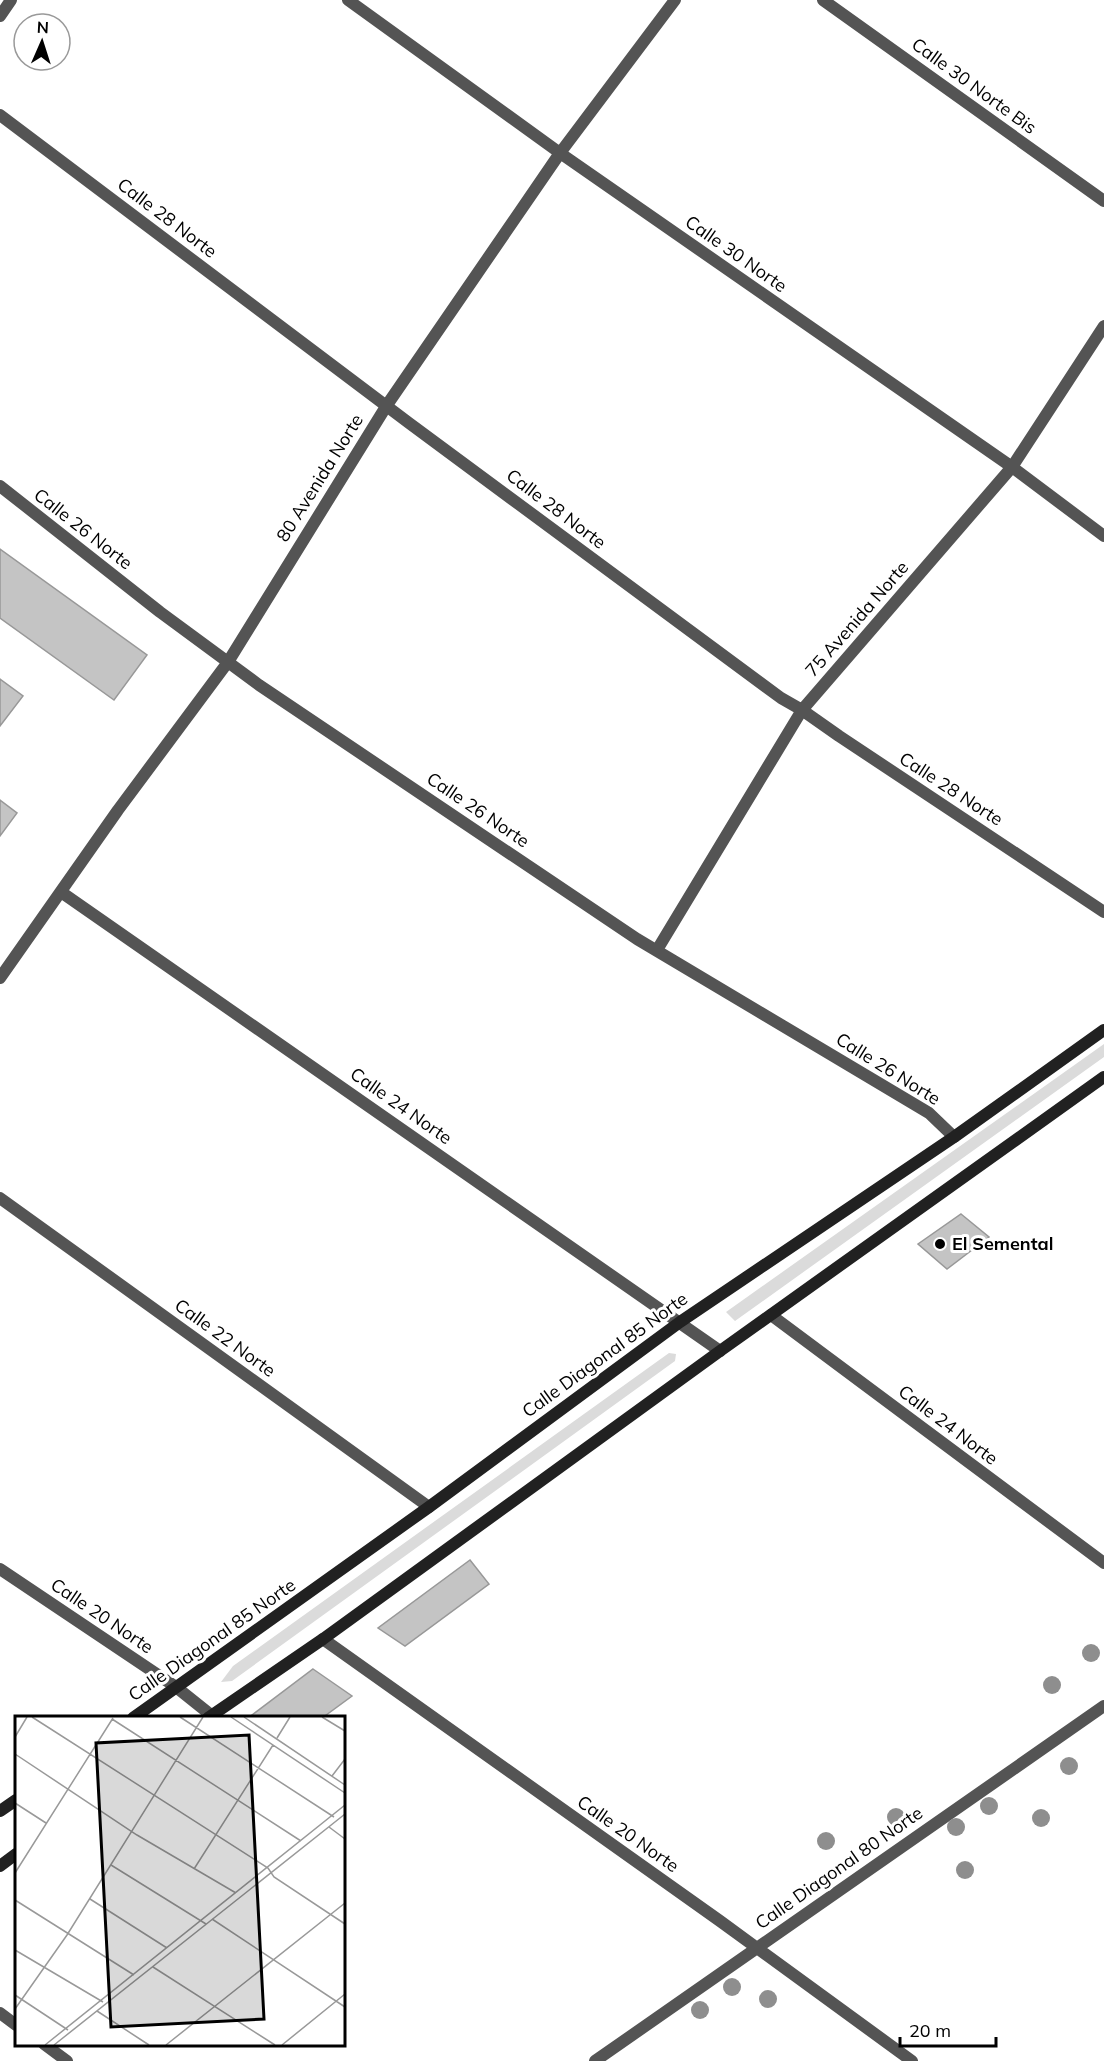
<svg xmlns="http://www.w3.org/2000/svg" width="1104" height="2061" viewBox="0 0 1104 2061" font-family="Mulish,sans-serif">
  <rect width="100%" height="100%" fill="#fff"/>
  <path fill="#dbdbdb" d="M1104,1044V1057L735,1321L726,1312Z
    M669,1353L676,1354L675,1361L232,1681L221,1682L233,1666Z"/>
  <path fill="#c4c4c4" stroke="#989898" stroke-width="1.5" d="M0,549L147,655L114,700L0,618Z
    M0,679L23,696L0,726Z
    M0,800L17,813L0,836Z
    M961,1214L989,1237L947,1269L918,1244Z
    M470,1560L489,1584L405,1646L378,1628Z
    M313,1669L352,1696L322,1718H248Z"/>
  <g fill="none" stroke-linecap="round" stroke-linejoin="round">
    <path stroke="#545454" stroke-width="12" d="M348,0L560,153L1012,467L1104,536
      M823,0L1104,201
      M0,16L11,0
      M0,115L409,423L781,698L802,710L839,736L1104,912
      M0,486L160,612L259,685L637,939L929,1113L954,1137
      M61,892L720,1351
      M657,950L802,710L1012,467L1104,326
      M0,978L118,810L228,662L387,405L560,153L675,0
      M0,1198L429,1507
      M771,1315L1104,1563
      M0,1569L176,1687L211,1715
      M323,1639L720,1921L912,2061
      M0,2013L16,2025
      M44,2044L67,2061
      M595,2061L1104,1706"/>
    <path stroke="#212121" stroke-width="12" d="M133,1718L429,1507L680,1322L954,1137L1104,1030
      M208,1718L323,1639L720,1351L1104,1077
      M0,1811L16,1800
      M0,1866L16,1854"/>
  </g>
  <g fill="#8e8e8e">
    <circle cx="1091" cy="1653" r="9"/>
    <circle cx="1052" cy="1685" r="9"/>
    <circle cx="1069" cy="1766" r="9"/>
    <circle cx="989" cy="1806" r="9"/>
    <circle cx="896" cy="1817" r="9"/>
    <circle cx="1041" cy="1818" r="9"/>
    <circle cx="956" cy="1827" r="9"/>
    <circle cx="826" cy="1841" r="9"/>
    <circle cx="965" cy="1870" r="9"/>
    <circle cx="732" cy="1987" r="9"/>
    <circle cx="768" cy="1999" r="9"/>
    <circle cx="700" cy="2010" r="9"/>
  </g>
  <circle fill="#000" stroke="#fff" stroke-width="2" cx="940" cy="1244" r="6"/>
  <g text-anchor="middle" stroke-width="6" stroke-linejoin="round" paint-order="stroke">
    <g font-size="18" fill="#000" stroke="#fff">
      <text transform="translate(974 86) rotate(36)" y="6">Calle 30 Norte Bis</text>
      <text transform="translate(167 218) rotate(37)" y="6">Calle 28 Norte</text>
      <text transform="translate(736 254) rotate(35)" y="6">Calle 30 Norte</text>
      <text transform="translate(320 478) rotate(-58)" y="6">80 Avenida Norte</text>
      <text transform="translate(556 509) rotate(37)" y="6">Calle 28 Norte</text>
      <text transform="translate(83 529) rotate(38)" y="6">Calle 26 Norte</text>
      <text transform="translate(857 619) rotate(-49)" y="6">75 Avenida Norte</text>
      <text transform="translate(951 789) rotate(33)" y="6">Calle 28 Norte</text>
      <text transform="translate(478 810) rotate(34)" y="6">Calle 26 Norte</text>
      <text transform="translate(888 1069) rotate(32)" y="6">Calle 26 Norte</text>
      <text transform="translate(401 1106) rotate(35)" y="6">Calle 24 Norte</text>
      <text transform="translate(225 1338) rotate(36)" y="6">Calle 22 Norte</text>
      <text transform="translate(605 1355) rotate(-36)" y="6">Calle Diagonal 85 Norte</text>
      <text transform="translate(948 1425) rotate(37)" y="6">Calle 24 Norte</text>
      <text transform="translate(102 1616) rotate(34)" y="6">Calle 20 Norte</text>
      <text transform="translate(212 1640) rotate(-35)" y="6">Calle Diagonal 85 Norte</text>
      <text transform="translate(628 1834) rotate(35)" y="6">Calle 20 Norte</text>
      <text transform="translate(839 1868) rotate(-35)" y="6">Calle Diagonal 80 Norte</text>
    </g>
    <g font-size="18" font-weight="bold" fill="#000" stroke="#fff" text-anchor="start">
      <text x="952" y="1250">El Semental</text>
    </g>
  </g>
  <g transform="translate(15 1716)">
    <rect width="330" height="330" fill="#fff"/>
    <path fill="none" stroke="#999" stroke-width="1.5" d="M17,1L253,152L259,161L330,208M165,1L319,101M216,1L330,77M229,1L330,69M307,1L330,15M97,3L286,125M0,21L12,1M262,22L275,1M0,38L122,119L221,177M317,60L330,43M0,87L31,107M314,111L330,123M96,149L191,208M179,153L258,29M0,157L98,2M75,183L152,232M0,184L119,259M197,203L330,291M0,234L88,286M138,251L260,329M0,279L53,314M0,293L52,219L188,1M82,295L134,329M30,329L330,89M39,329L330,98M151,329L330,187M267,329L330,278"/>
    <path fill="#000" fill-opacity="0.15" stroke="#000" stroke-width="3" d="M234,19L249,303L96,311L81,27Z"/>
    <rect width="330" height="330" fill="none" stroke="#000" stroke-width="3"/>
  </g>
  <g transform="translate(42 42) rotate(3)"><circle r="28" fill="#ffffff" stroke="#999999" stroke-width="1.5"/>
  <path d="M0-4.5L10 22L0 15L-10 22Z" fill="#000000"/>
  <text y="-9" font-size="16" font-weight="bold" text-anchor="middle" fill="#000000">N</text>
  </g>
  <path d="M900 2037v9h96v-9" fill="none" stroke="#000000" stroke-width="3"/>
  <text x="909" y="2037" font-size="18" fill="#000000" stroke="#ffffff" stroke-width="4.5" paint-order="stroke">20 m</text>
</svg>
